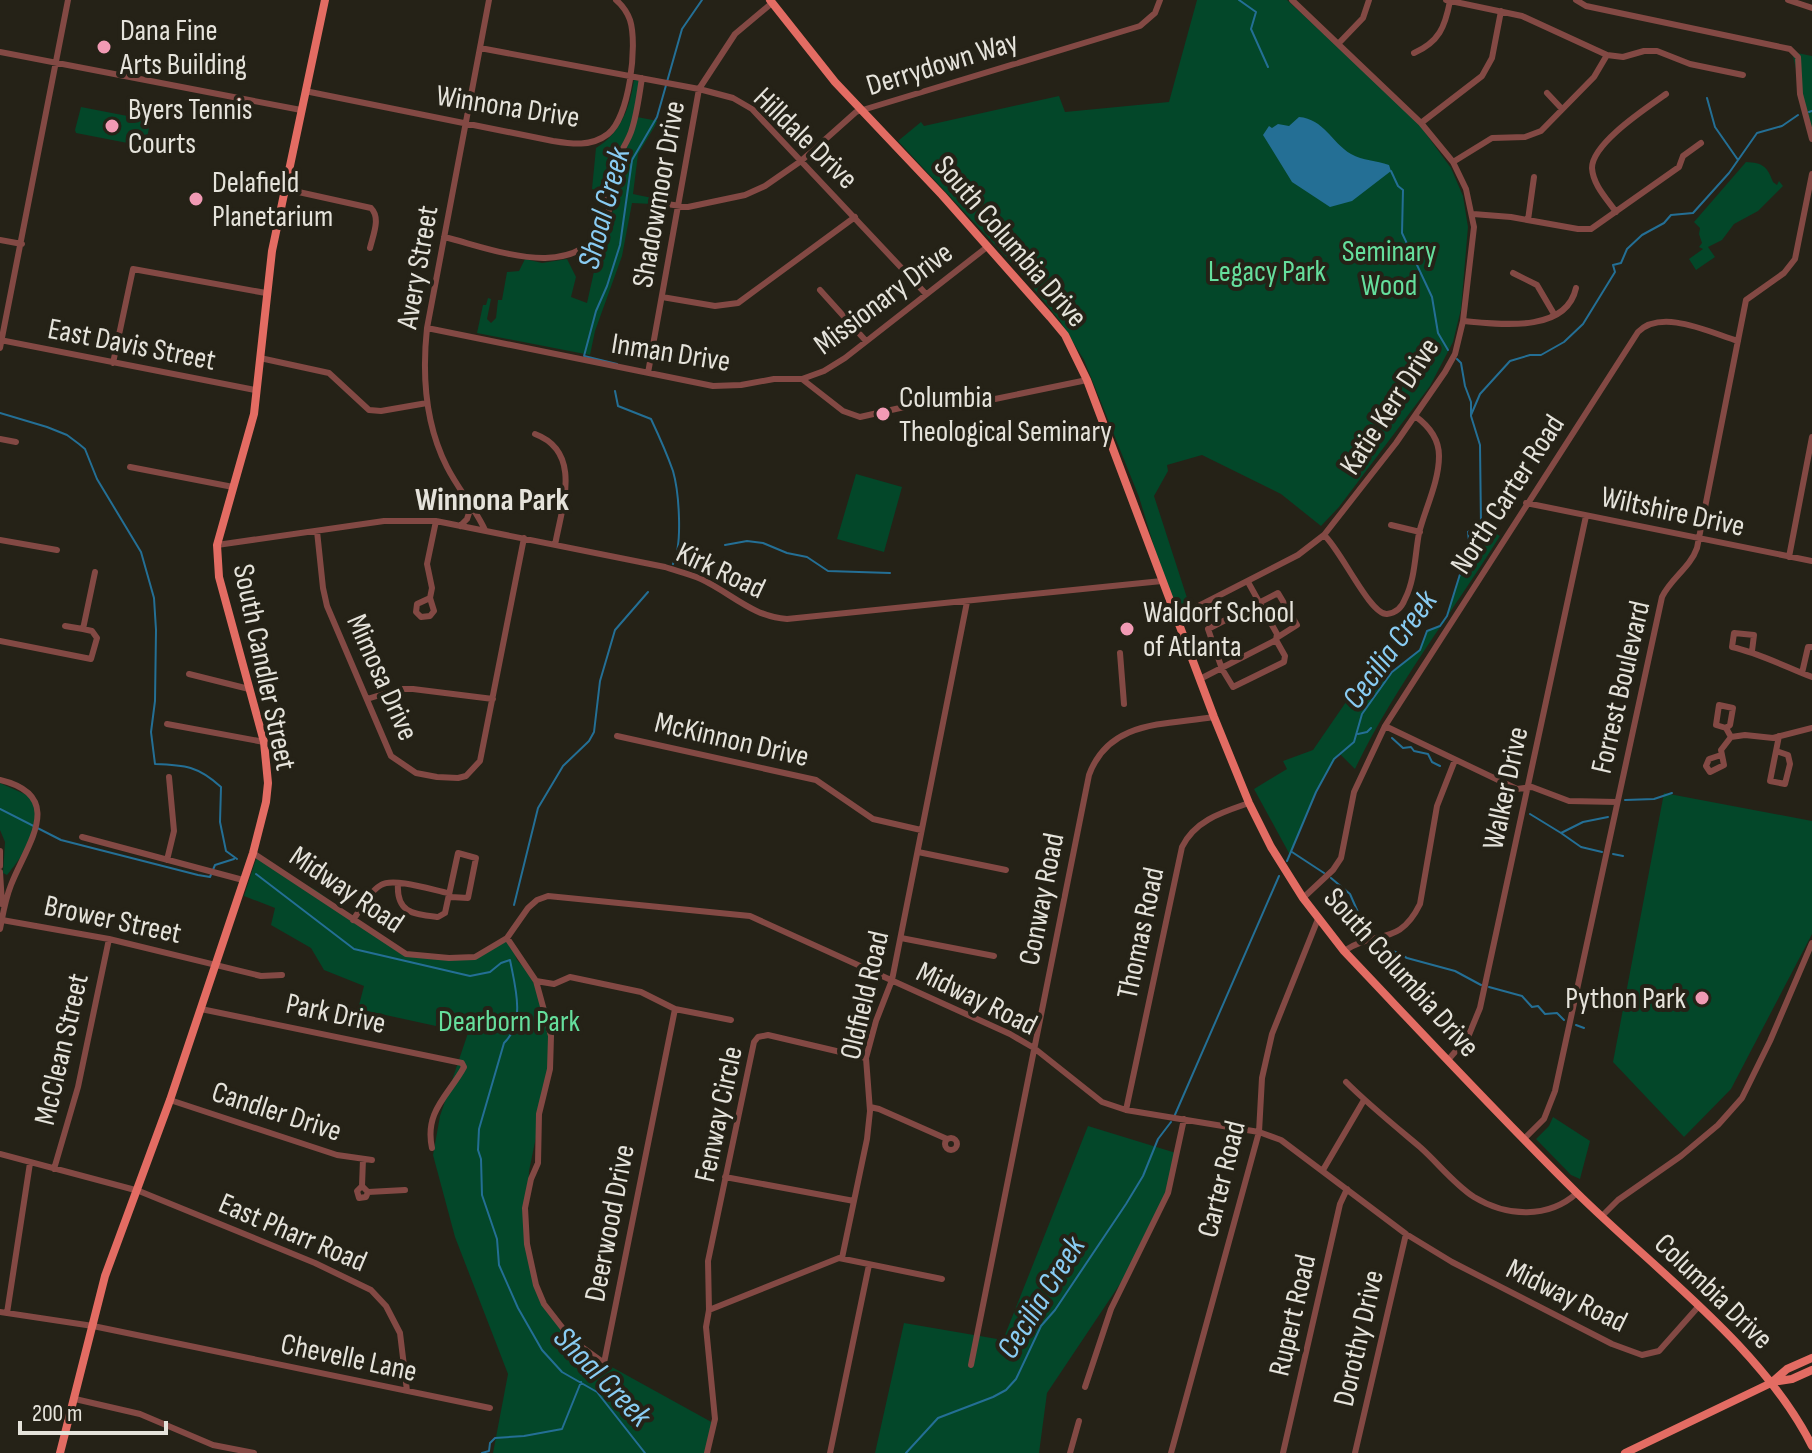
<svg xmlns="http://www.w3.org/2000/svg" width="1812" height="1453" viewBox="0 0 1812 1453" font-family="'Sofia Sans Condensed',sans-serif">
  <rect width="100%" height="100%" fill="#252217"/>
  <path fill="#034729" d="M1197,0H1287L1413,116L1451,168L1463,196L1468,227L1461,309L1453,342L1430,386L1339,507L1321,526L1281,494L1202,455L1167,465L1168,471L1154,496L1189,604L1181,608L1173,599L1163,576L1139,497L1084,360L1060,321L1022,274L898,141L921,122L924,126L1059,96L1065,112L1169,102Z
    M1792,52L1812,56V137Z
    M634,80L644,81L637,117L658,121L638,154L633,194L652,198V204L632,203L622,256L595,331L590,355L477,333L483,305H486L488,298L491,299L487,319L491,323L496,318L498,300H502L507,272L519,271L525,259L542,263L567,259L576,277L571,297L587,303L595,267L584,252C602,240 610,226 614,205L608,202L604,192L592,189L596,148C621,133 630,107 634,80Z
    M81,107L148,120L150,122L146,144L143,146L76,133L75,130Z
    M1746,162C1763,163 1767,166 1773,182L1777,185L1779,181L1783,186L1758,211L1734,224L1722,240L1708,247L1715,257L1696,270L1689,259L1703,249L1699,247L1702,243L1699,234L1700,228L1694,222Z
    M856,474L902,487L884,552L837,539Z
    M1481,525L1500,536C1452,613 1394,688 1355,769L1339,753L1316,792L1290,855L1254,789L1287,769L1283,761L1313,750L1346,702L1359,704L1366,693L1379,680L1386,681L1396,668L1419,650L1427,631L1444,623L1456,590L1461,564L1469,554L1468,532Z
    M0,783L29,796C46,821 24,855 7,875L3,873L5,842L0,830Z
    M1664,793L1812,821V934L1731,1089L1684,1137L1613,1062Z
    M257,856L317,891L364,926L408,953L477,957L509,939L517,960L527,971L548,1010L553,1055L529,1171L526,1243L543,1302L573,1340L610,1366L715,1424L709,1453H493L508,1374L455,1237L433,1155L440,1116L468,1033L358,1009L364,986L324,970L311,948L271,925L275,908L244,896Z
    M1553,1117L1590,1141L1580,1179L1571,1175L1536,1139L1549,1126Z
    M1088,1126L1176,1153L1163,1208L1134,1263L1047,1393L1039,1453H875L904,1323L1003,1340Z"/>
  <path fill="#246f95" d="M1299,117C1324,119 1331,142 1351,154C1363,161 1376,160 1389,165L1391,171L1352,201L1330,207L1292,182L1263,135L1269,126L1272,128L1278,124L1289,126Z"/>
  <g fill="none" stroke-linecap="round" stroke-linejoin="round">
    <path stroke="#246f95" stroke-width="2" d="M1239,0L1256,12L1251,29L1268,67
      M1707,98L1715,127L1738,160
      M1809,112L1812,111
      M1391,171L1398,186L1403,190L1402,233L1432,297L1438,333L1448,350
      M617,364L584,356L596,311L607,286L620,245L632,160L657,117L682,29L702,0
      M615,391L618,406L651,419C659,436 667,454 673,471C679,492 683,545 673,564
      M0,413L47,427L67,435L79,444L85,449L97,479L141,552L154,598L156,630L155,701L151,732L155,764C185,765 198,766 221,787L220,822L226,851L237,859
      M1471,415L1480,394L1510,361L1530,355H1541L1564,342L1583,324L1615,272L1613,265L1621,263L1627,249L1642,235L1664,223L1671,215L1693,213L1729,173L1757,133L1782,126L1798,115
      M725,545L747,541L763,543L787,553L807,557L828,571L890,573
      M1358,734L1367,732L1371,728
      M1392,738L1403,748L1411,747L1414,751L1428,754L1432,762L1440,766
      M1625,800L1654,799L1672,793
      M0,809L61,840L198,875L210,877L215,865L234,859
      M1530,814L1561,833L1583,822L1608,817
      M1561,833L1581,847L1602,852
      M1292,852L1324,873
      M1613,854L1623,856
      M1287,861L1316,792L1334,759L1354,742L1362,714L1392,672L1420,650L1427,631L1440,626L1447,616L1461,571V564L1470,551L1468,532L1481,525L1480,445L1471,416V402L1465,386L1461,363L1457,359
      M256,874L354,949L470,976L490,972L501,963L510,960C515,986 526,1022 504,1043L479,1129L478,1150L481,1159L482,1195L497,1239L499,1265L518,1308L542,1350L562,1372L597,1392L645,1453
      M1331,878L1350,894L1368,935
      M514,905L538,808L563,766L589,741L594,732L600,681L615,630L648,592
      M1369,943L1373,947L1396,952L1407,958L1455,971L1481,985
      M1489,987L1522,996L1532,1007L1538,1006L1545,1014L1557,1013L1564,1020
      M1576,1025L1584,1028
      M1174,1117L1279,876
      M482,1453L489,1451L490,1443L495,1438L524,1436L562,1429L581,1382
      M906,1453L938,1418L993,1397L1006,1390L1016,1379L1041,1326L1055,1310L1126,1204L1143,1176L1158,1139L1171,1122"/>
    <path stroke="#834944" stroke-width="6" d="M1446,0L1522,16L1607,55L1623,57L1644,51H1657L1690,64L1743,75
      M1576,0L1586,6L1790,49L1798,57L1800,94L1812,139
      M1788,0L1812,8
      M1339,43L1363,18L1369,0
      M480,48L699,89L733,98L752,109L926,294
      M0,52L301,110
      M1414,53C1439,42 1445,27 1450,1
      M305,91L553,141C572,144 591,147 608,134C629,118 638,45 630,20C627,12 622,5 616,0
      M1547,93L1562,109
      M1421,123L1482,76L1492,58L1501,11
      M1453,162L1492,138L1525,137L1541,131L1594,77L1607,55
      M285,189L371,208C381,218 373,235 370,248
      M652,202L688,207L745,195L765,186L801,161L856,112L1140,26L1155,13L1160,0
      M1616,212C1607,199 1593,185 1592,168C1592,143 1648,107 1666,94
      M1473,214L1511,217L1578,229H1591L1679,167L1683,156L1701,143
      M1528,220L1534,177
      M444,237C494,249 574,284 606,223C614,206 602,192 608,176C614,161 625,148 631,132C637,115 639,96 642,78
      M0,240L22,244
      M1513,273L1537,285L1554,314
      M820,290L866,341
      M662,297L715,306L738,303L855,217
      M1463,321C1498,324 1566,334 1576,288
      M427,328L713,386L741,385L774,379H802L843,411L860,417L940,399H995L1087,380
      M0,340L255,390
      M0,348L68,0
      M260,358L329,373L369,410L381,411L427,403
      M113,363L133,269L266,293
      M648,373L699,89L735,34L772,3
      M802,379L824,371L845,358L987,247
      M535,434C583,452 562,506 555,545
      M0,439L16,442
      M130,467L233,487
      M1526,503L1812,561
      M1391,525L1420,532
      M460,526L467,519L471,507
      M485,530C475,508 458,489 447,467C425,424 422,375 427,328L489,0
      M317,531L323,588L327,606L391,756L416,773L437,777L458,778L466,776L480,761L524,538
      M1324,535C1341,550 1370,615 1387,614C1396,613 1402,607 1405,599C1415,580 1415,554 1419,533C1425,509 1439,482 1439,456C1439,438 1429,426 1415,416
      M0,540L57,550
      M217,545L384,521H436L665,567C677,571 690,574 701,579C731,593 753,617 787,619L1162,581
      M1789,557L1812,437
      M430,598L434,611L430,616L421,617L416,612L417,604L430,598L432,588L427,564L436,521
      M1177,617L1298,555L1324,535L1396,443L1445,372L1455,354L1463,321L1474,227L1466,189L1453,162L1421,123L1292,0
      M65,626L83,629
      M1276,640L1285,656L1284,662L1233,687L1222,669L1208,629L1278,593L1297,625L1278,637
      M0,641L91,659L97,638L92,631L83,629L95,572
      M1752,651L1754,635L1734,633L1732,647C1759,653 1786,667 1812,677
      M1120,653L1124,704
      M1802,673L1808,647H1812
      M189,674L249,689
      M1200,679L1276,640L1277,634L1248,582
      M367,699L400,689H413L493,699
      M167,724L264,742
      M1385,726L1517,789L1532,787L1569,801L1617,802
      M1726,728L1730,725L1733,708L1719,705L1716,725L1726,728L1731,737L1745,735L1773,738L1812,728
      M617,736L816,780L873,819L921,830
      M1776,751L1788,755L1790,764L1785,784L1770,781L1779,736
      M1721,755L1709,759L1706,766L1710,772L1724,765L1721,750L1731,737
      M0,780C67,796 27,844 11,885C5,900 3,914 0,929
      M82,837L243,880
      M0,851V866
      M918,852L1006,870
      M253,853L406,954L449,958L475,957L507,938L528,908L537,900L548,896L750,916L1010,1034L1034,1048L1102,1102L1126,1110L1259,1132L1281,1140L1406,1234L1452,1262L1612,1344L1642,1355L1659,1351L1698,1307
      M167,860L174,831L169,777
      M0,872L2,904
      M1303,898L1333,870L1341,858L1354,792L1385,726L1638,332C1662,308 1711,333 1738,341
      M2,920L109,939L261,976L282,975
      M353,920C361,909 369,892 381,885C393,877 433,890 448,893L451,897L468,898L476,858L458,853L445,913L438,917C413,914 396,913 398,883
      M507,938L536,981L551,1036L550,1069L539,1114L538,1163L531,1179L525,1208L527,1244L536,1285L544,1304L572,1340L604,1363L675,1009
      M901,938L994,956
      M1344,951C1377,929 1399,947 1420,904L1437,806L1455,760
      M536,981L554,984L570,977L641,992L675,1009L731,1020
      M201,1009L462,1063L464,1067C449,1095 424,1111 432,1148
      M1448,1060L1468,1037L1480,1008L1586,516
      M1346,1082C1369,1105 1395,1126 1420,1147C1438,1163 1454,1184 1474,1197C1507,1217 1548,1219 1577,1193
      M170,1100L337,1155L372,1160
      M870,1107L879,1109L947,1139
      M1126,1110L1182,847C1195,820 1223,812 1249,803
      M945 1144a6 6 0 1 1 12 0a6 6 0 1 1-12 0Z
      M1524,1139L1544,1119L1555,1091L1662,597C1671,578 1690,568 1697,548L1746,300L1784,273L1795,259L1812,174
      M0,1154L139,1191L315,1263L371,1290L386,1306L400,1333L407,1391
      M363,1159L362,1186L368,1192L405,1190
      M54,1169L78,1087L109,939
      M1323,1170L1364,1100
      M725,1177L854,1201
      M362,1186L357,1191L359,1198L366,1197L368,1192
      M1602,1216L1618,1200L1681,1156L1718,1125L1742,1098L1770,1041L1812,943
      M842,1258L867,1139L870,1111L866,1058L876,1021L892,980L967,602
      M709,1310L839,1258L942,1279
      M0,1312L93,1326L490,1408
      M7,1313L30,1163
      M971,1365L1089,775C1109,720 1164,725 1214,717
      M1085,1387L1111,1309L1168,1193L1184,1119
      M75,1399L140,1414L213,1445L254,1453
      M707,1453L715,1419L706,1327L709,1310L708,1261L754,1042L758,1037L768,1035L866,1058
      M830,1453L869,1265
      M1070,1453L1079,1421
      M1171,1453L1259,1132L1262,1078L1272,1034L1318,919
      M1283,1453L1340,1204L1347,1189
      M1355,1453L1406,1234"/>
    <path stroke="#e36c63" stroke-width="8" d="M770,0L835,82L942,195L1050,317L1065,335L1087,380L1214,717L1249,803L1271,847L1303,898L1344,951C1421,1032 1497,1114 1577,1193C1655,1270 1763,1348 1812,1446
      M1772,1382L1792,1379L1812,1370
      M60,1453L105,1276L170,1100L253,853L266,802L268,783L264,742L219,577L217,545L254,414L272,251L325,0
      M1625,1453L1771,1383L1787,1369L1812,1358"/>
  </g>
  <g fill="#f19ab4" stroke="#252217" stroke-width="3">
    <circle cx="104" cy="47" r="8"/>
    <circle cx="112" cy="126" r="8"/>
    <circle cx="196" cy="199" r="8"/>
    <circle cx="883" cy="414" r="8"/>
    <circle cx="1127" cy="629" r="8"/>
    <circle cx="1702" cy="998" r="8"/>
  </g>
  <g text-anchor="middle" stroke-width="8" stroke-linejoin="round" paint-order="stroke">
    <g font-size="30" fill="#e5e3db" stroke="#252217" text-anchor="start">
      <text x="120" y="40">Dana Fine<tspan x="120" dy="34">Arts Building</tspan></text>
      <text x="128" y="119">Byers Tennis<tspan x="128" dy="34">Courts</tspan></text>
      <text x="212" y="192">Delafield<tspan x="212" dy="34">Planetarium</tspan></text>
      <text x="899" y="407">Columbia<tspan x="899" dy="34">Theological Seminary</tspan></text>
      <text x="1143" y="622">Waldorf School<tspan x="1143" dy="34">of Atlanta</tspan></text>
      <text x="1686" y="1008" text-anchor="end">Python Park</text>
    </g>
    <g font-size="30" fill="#e5e3db" stroke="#252217">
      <text transform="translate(942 63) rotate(-17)" y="10">Derrydown Way</text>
      <text transform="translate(508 106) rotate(9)" y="10">Winnona Drive</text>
      <text transform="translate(806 138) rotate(44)" y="10">Hilldale Drive</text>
      <text transform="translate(658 194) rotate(-80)" y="10">Shadowmoor Drive</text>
      <text transform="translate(1011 241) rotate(49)" y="10">South Columbia Drive</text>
      <text transform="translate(417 267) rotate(-80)" y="10">Avery Street</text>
      <text transform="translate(883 298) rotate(-37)" y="10">Missionary Drive</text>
      <text transform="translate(132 344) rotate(11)" y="10">East Davis Street</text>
      <text transform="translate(671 352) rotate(9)" y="10">Inman Drive</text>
      <text transform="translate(1389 406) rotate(-57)" y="10">Katie Kerr Drive</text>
      <text transform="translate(1507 494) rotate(-57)" y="10">North Carter Road</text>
      <text transform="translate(1673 511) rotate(12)" y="10">Wiltshire Drive</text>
      <text transform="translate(721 570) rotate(25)" y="10">Kirk Road</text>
      <text transform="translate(265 667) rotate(78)" y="10">South Candler Street</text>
      <text transform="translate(383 677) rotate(66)" y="10">Mimosa Drive</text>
      <text transform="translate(1620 687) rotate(-77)" y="10">Forrest Boulevard</text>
      <text transform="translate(732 739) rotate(13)" y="10">McKinnon Drive</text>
      <text transform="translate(1505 788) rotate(-78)" y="10">Walker Drive</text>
      <text transform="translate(347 889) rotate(34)" y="10">Midway Road</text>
      <text transform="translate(1041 899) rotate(-79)" y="10">Conway Road</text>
      <text transform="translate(113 919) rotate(12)" y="10">Brower Street</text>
      <text transform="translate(1140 933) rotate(-78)" y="10">Thomas Road</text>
      <text transform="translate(1402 972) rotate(48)" y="10">South Columbia Drive</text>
      <text transform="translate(864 995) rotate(-77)" y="10">Oldfield Road</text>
      <text transform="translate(977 998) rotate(26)" y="10">Midway Road</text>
      <text transform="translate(336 1013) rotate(12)" y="10">Park Drive</text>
      <text transform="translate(61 1049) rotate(-77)" y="10">McClean Street</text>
      <text transform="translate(277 1111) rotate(18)" y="10">Candler Drive</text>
      <text transform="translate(718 1114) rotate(-78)" y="10">Fenway Circle</text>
      <text transform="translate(1221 1179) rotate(-76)" y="10">Carter Road</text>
      <text transform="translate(609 1223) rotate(-79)" y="10">Deerwood Drive</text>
      <text transform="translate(293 1232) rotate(23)" y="10">East Pharr Road</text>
      <text transform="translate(1714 1291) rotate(44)" y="10">Columbia Drive</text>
      <text transform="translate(1567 1295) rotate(26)" y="10">Midway Road</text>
      <text transform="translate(1292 1315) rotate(-77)" y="10">Rupert Road</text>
      <text transform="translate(1358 1338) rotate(-77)" y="10">Dorothy Drive</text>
      <text transform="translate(349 1357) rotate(12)" y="10">Chevelle Lane</text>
    </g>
    <g font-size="30" fill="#65df9d" stroke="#252217">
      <text x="1389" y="261">Seminary<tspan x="1389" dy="34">Wood</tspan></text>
      <text x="1267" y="281">Legacy Park</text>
      <text x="509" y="1031">Dearborn Park</text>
    </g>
    <g font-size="32" font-style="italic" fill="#89ccf3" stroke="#252217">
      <text transform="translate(603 208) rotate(-75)" y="11">Shoal Creek</text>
      <text transform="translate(1389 649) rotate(-54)" y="11">Cecilia Creek</text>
      <text transform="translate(1040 1297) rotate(-58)" y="11">Cecilia Creek</text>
      <text transform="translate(603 1376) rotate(46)" y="11">Shoal Creek</text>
    </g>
    <g font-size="32" font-weight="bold" fill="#e5e3db" stroke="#252217">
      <text x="492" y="510">Winnona Park</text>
    </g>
  </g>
  <path d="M20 1421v12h146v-12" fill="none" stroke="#e5e3db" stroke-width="4"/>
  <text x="32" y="1421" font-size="24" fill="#e5e3db" stroke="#252217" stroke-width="6" paint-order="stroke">200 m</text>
</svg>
